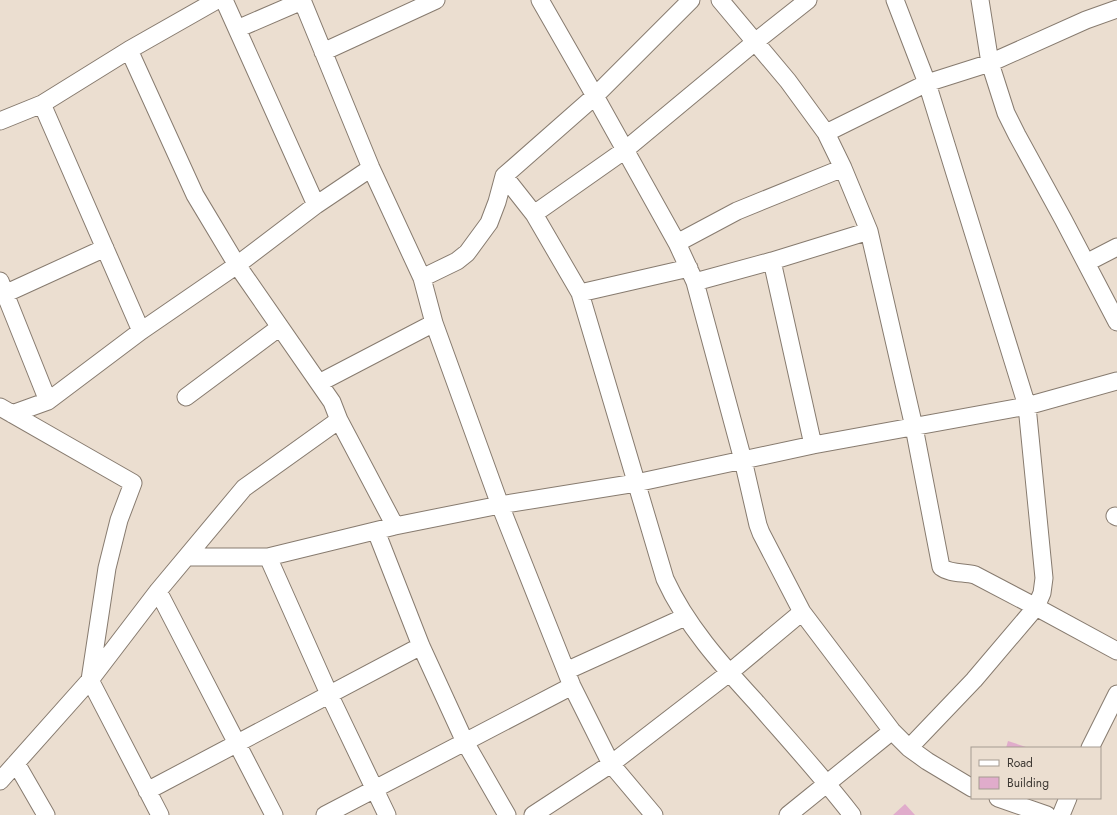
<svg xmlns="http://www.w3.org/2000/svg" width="1117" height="815" viewBox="0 0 1117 815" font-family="Jost,sans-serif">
  <rect width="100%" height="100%" fill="#ebded0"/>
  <path fill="#e0accb" d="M1008,741L1029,748H1006Z
    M905,804L915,815H893Z"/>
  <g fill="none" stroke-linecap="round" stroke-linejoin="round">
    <g stroke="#877b6f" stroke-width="19">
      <path id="minor" d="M224,0L316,205
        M302,0L371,168L422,278L434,323L500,505L572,686L611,764L654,815
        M540,0L595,96L677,243L695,282L743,460L758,525L761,533L802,612L892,731L909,748L927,761L972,788
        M720,0L788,81L826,133L843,168L869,231L914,427L941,567C950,574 964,572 975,575L1036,607L1117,651
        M895,0L927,83L1027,406L1044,578L1042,593L1036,607L974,680L909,748
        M980,0L990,63L1006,113L1017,135L1063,219L1117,322
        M237,29L302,1
        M129,50L195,195L237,265L332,402L339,420L395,526
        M323,52L436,0
        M42,104L141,331
        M0,121L42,104L129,50L217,0
        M826,133L927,83L990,63L1086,20L1117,9
        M504,176L534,214L580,293L665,579C686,625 721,664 755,701C788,739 822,776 852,815
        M534,214L625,150L755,42L808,0
        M677,243L737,211L843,168
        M772,261L813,445
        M1086,263L1117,247
        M422,278L457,261L467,253L489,223L497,202L504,176L595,96L691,0
        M0,281L48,401
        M695,282L772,261L869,231
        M580,293L689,268
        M0,296L105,248
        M319,383L434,323
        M186,397L280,327
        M0,407L133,483L119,520L107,568L90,680L160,815
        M12,414L48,401L141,331L237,265L316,205L371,168
        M1115,516L1117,517
        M376,531L421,646L465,742L507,815
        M187,557H268L395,526L500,505L636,483L813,445L1027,406L1117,381
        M268,557L329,694L387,815
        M158,591L274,815
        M566,671L685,617
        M1090,748L1117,694
        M16,763L46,815
        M0,781L90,680L158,591L244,488L339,420
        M147,791L421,646
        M998,798L1047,815
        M325,815L572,686
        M533,815L611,764L729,673L802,612
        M788,815L892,731
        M1061,815L1068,798"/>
    </g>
    <use href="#minor" stroke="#fff" stroke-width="17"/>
  </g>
  <rect x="971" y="747" width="130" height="52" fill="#ebded0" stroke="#a59b91"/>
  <rect x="979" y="760" width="20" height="6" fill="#ffffff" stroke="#a59b91"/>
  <text x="1007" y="767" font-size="12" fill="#3c3732">Road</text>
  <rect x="979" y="777" width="20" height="12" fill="#e0accb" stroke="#a59b91"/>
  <text x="1007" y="787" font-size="12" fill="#3c3732">Building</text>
</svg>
